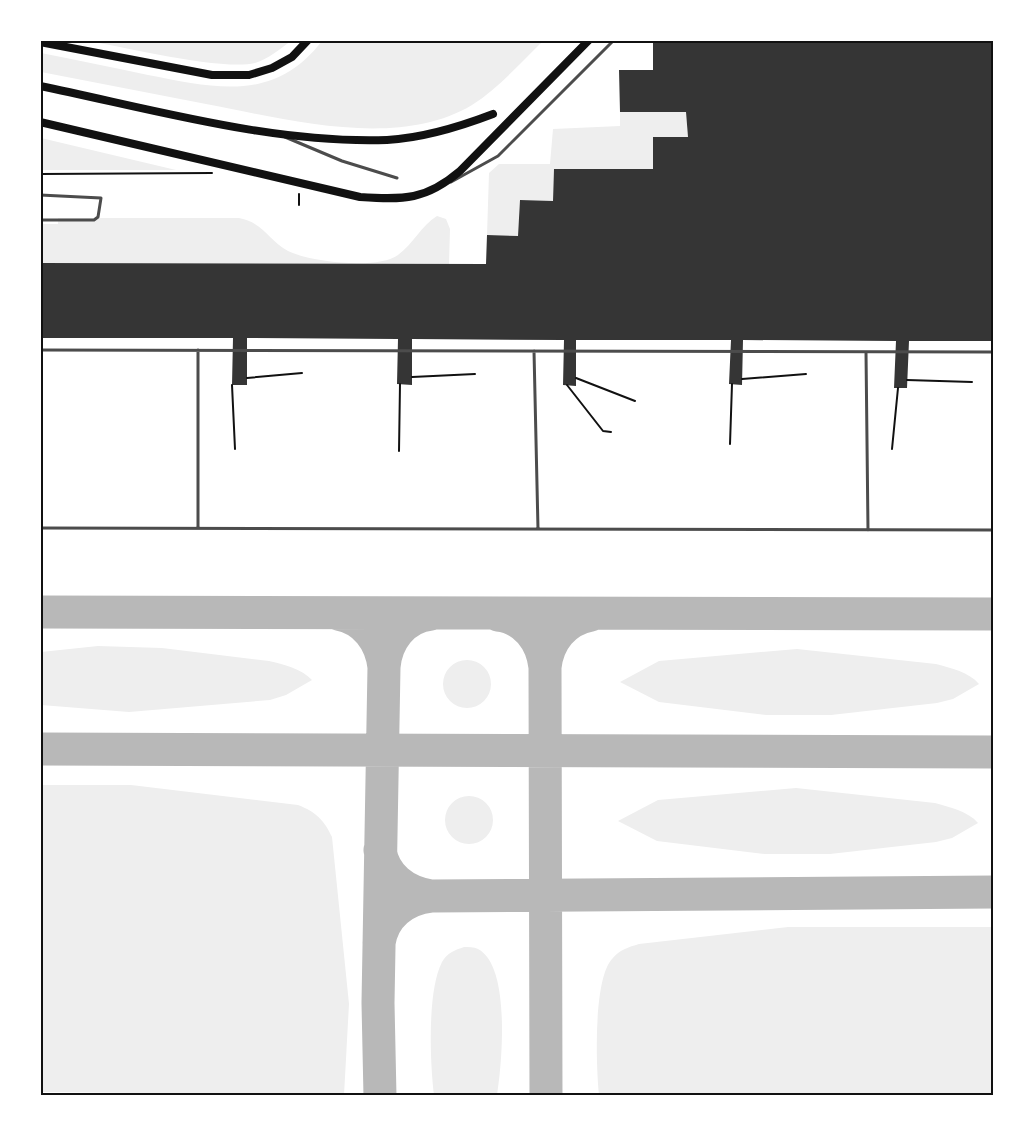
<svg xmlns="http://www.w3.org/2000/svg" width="1034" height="1136" viewBox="0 0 1034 1136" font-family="'Titillium Web',sans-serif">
  <rect width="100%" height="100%" fill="#fff"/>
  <path fill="#eee" d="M88,41H291C280,49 268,59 255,63C223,71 124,47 88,41Z
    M322,41H543C521,62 499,88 472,105C397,150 286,119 206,104C151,93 96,83 41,72V53C76,60 112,67 148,75C216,88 274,103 322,41Z
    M620,112H686L688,137H653V169H554L553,201L520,200L518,236L487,235L489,173L499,164H550L553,129L620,126Z
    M41,138L176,170H41Z
    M437,216L446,219L450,229L449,264L41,263L40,224H58V218H239C264,223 268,240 288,251C310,262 378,270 398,255C413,244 421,226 437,216Z
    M98,646L162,648L269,661C283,664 302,669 312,680L286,695L270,700L129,712L41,705V652Z
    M797,649L936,664C951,668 969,672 979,684L953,699L937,703L831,715H766L659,702L620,682L659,661Z
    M443 684a24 24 0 1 1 48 0a24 24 0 1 1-48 0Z
    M41,785H131L298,805C316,812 324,820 332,837L349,1004L344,1095L41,1092Z
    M796,788L935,803C949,807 968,811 978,823L952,838L936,842L830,854H765L657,841L618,821L658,800Z
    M445 820a24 24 0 1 1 48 0a24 24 0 1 1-48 0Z
    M788,927H993V1095H599C596,1067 593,980 612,959C619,950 629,947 639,944Z
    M464,947C468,947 474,947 478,949C511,966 502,1064 497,1095H434C430,1063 427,991 442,962C447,953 455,950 464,947Z"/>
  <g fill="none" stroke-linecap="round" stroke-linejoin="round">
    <path stroke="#b8b8b8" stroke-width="33" d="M40,612L994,614
      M338,614C365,619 381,641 384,667C386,641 403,617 431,614
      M498,615C525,618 542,641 545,667C548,641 564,620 591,615
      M545,667L546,1096
      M40,749L994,752
      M431,896L994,892
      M379,943C383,916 404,899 431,896C405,892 384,876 380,850
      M380,1096L378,1003L384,667"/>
  </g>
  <path fill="#353535" d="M653,40H994V341H909L907,388H894L896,341L743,340L742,385L729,384L731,340H576V386L563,385L564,340L412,339V385L397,384L398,339L247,338V385H232L233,338H40V263L486,264L487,235L518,236L520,200L553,201L554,169H653V137H688L686,112H620L619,70H653Z"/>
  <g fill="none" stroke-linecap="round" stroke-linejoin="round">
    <path stroke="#111" stroke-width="2" d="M40,174L212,173
      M299,205V194
      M412,377L475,374
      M247,378L302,373
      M576,378L635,401
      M742,379L806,374
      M907,380L972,382
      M232,385L235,449
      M567,385L603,431L611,432
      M730,444L732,384
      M892,449L898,388
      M399,451L400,384"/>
    <path stroke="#4c4c4c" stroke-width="3" d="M285,137L342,161L397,178
      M451,182L498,156L614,40
      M40,195L101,198L98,217L94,220H40
      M40,350L994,352
      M198,350V528
      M534,351L538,529
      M866,352L868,530
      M40,528L994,530"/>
    <path stroke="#111" stroke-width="8" d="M40,42L212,75H249L272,68L292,57L308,40
      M40,86C152,109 273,144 387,140C424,138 459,127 493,114
      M40,122L360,197C404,200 426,200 460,171L589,40"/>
  </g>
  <rect width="1034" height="1136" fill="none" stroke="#ffffff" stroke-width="84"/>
  <rect x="42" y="42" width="950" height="1052" fill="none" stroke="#111" stroke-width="2"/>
</svg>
